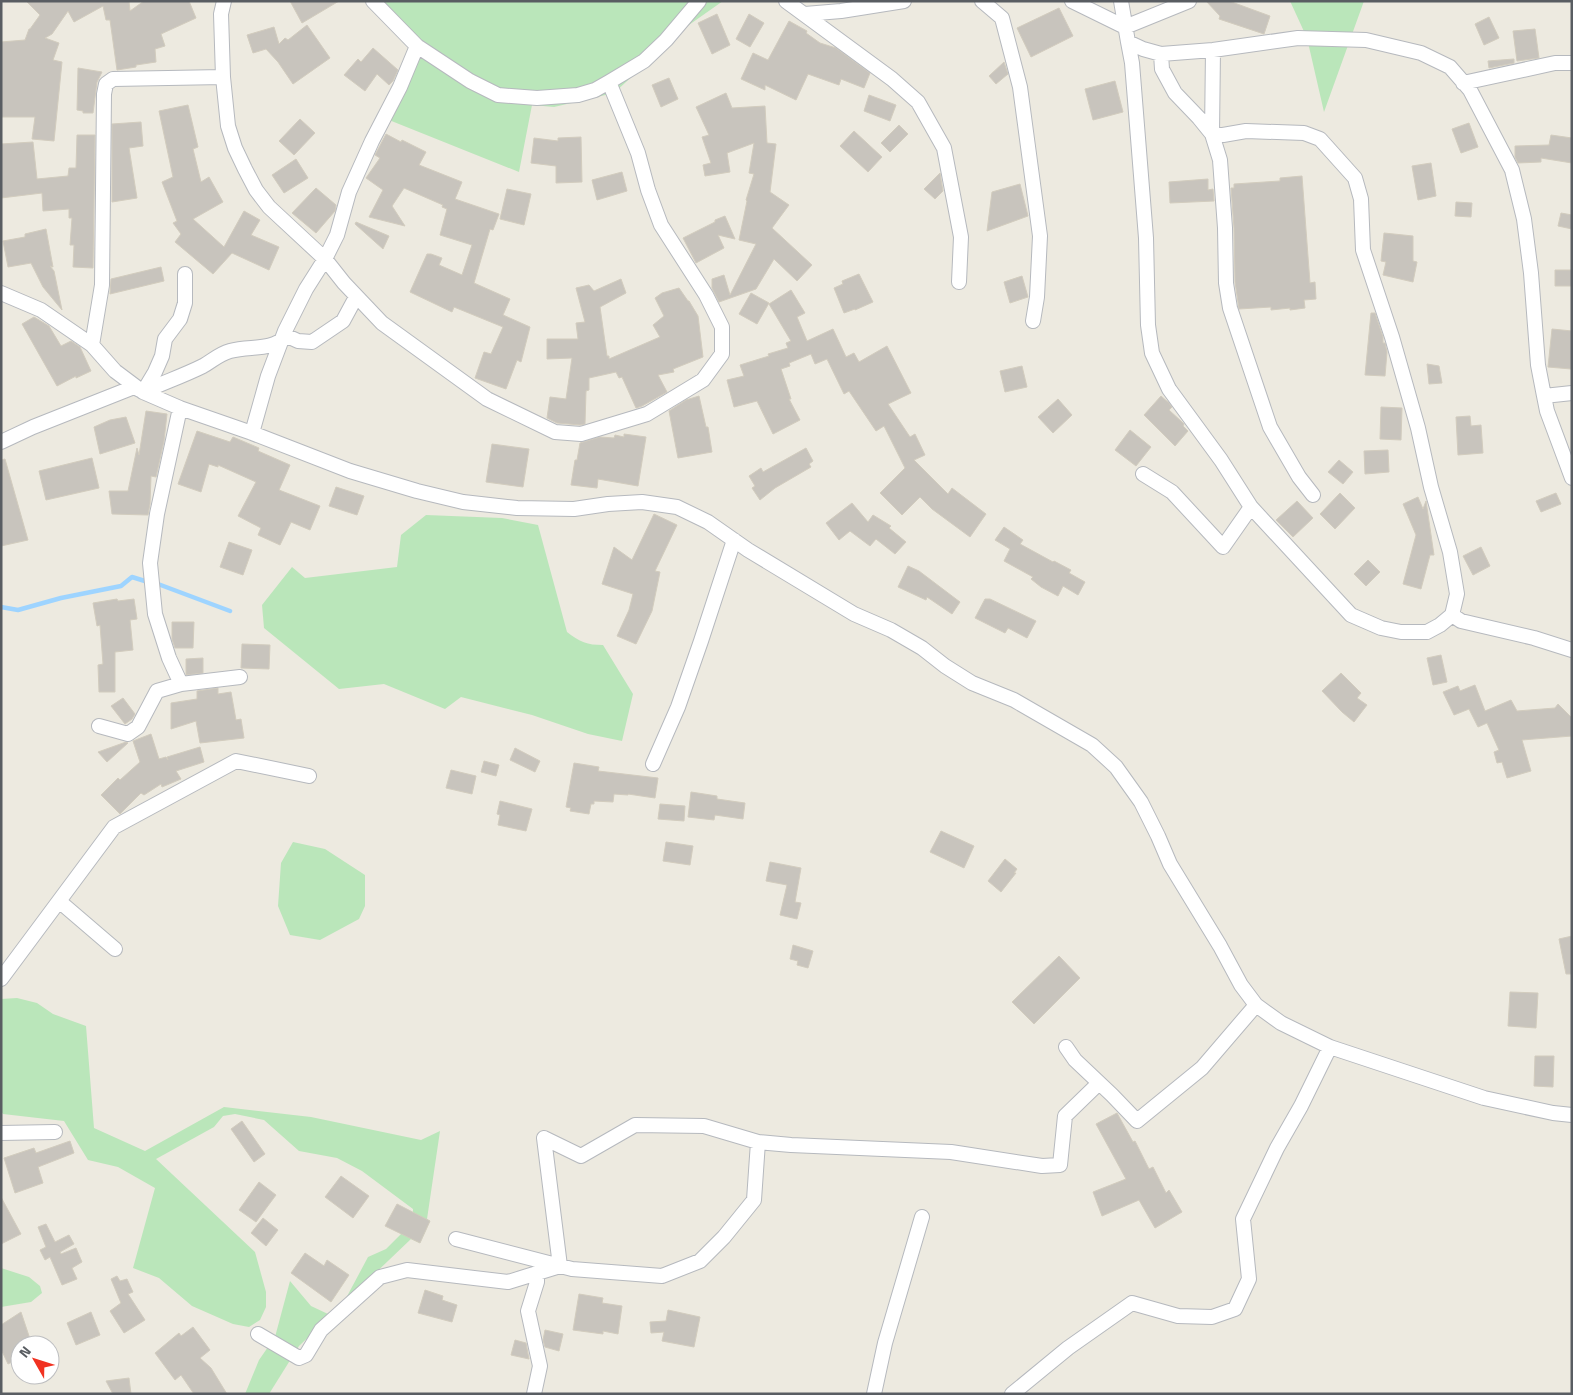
<svg xmlns="http://www.w3.org/2000/svg" width="1573" height="1395" viewBox="0 0 1573 1395" font-family="'Titillium Web',sans-serif">
  <rect width="100%" height="100%" fill="#edeae0"/>
  <path fill="#bae6ba" d="M372,1H723L686,27L614,93L554,107L532,105L519,172L379,116L419,50Z
    M1290,1H1364L1324,112L1307,38Z
    M426,515L502,518L538,525L567,632C580,642 587,645 603,645L633,694L622,741L588,734L532,715L461,697L445,709L384,684L339,689L264,628L262,605L292,567L305,578L397,567L401,535Z
    M293,842L325,849L365,875V906L359,919L320,940L290,935L278,906L281,863Z
    M17,998L37,1003L53,1014L86,1026L94,1128L145,1151L224,1107L311,1117L421,1140L440,1131L427,1219L430,1221L420,1243L411,1239L299,1346L269,1394H245L259,1360L275,1337L290,1281L311,1306L328,1314L344,1302L368,1257L386,1249L401,1234L413,1216V1209L362,1171L337,1158L299,1151L264,1120L235,1114L223,1116L214,1127L156,1159L255,1252L266,1292V1307L260,1320L249,1327L233,1324L192,1306L159,1278L133,1268L155,1188L118,1167L88,1160L64,1121L3,1114L1,1111V999Z
    M1,1268L29,1277L40,1286L42,1293L31,1302L1,1307Z"/>
  <g fill="none" stroke-linecap="round" stroke-linejoin="round">
    <path stroke="#9ed4ff" stroke-width="4.5" d="M158,584L230,611
      M1,607L18,610L61,598L121,586L132,577L148,582"/>
  </g>
  <path fill="#c8c4bd" stroke="#d2ccbe" d="M26,1H129L130,11L144,1H189L196,18L161,34L165,46L155,49L156,62L136,65V67L117,70L110,20H106L103,6L74,22L68,11L52,34L45,38L59,43L53,60L62,62L54,141L32,139L35,117H1V42L25,40L29,29H30L40,15Z
    M290,1H339L302,23Z
    M1206,1H1229L1270,16L1264,34L1219,19L1220,16Z
    M1059,8L1073,36L1031,57L1017,28Z
    M717,14L730,45L712,54L698,23Z
    M749,14L764,23L750,47L736,39Z
    M1489,17L1499,38L1484,45L1475,24Z
    M789,21L807,31L806,33L820,43L836,48L870,73L864,88L841,79L839,85L808,74L796,100L765,85V90L741,79L753,53L768,60Z
    M307,25L330,58L293,84L278,62L266,49L253,53L247,35L274,27L279,44L285,38L288,40Z
    M1535,29L1539,58L1517,61L1513,31Z
    M373,48L398,70L393,81L389,85L377,74L365,91L344,75L358,59L361,62Z
    M1514,59V63L1489,68L1488,61Z
    M1004,62L1008,74L996,84L989,76Z
    M78,68L102,72L97,82L93,113H83V111L77,110Z
    M669,78L678,99L661,107L652,85Z
    M1115,81L1123,112L1093,120L1085,89Z
    M726,93L732,108L765,106L767,143L776,144L770,192L789,205L772,228L812,265L797,281L774,259L756,289L719,302L712,288V279L724,275L730,295L756,244L739,240L747,201L746,200L754,174L749,173L754,143L727,153L730,172L705,176L703,165L711,163L702,137L709,135L696,107Z
    M869,95L896,105L890,121L864,111Z
    M188,105L198,147L193,149L201,182L209,177L223,202L193,219L224,247L244,211L260,220L251,235L279,247L269,270L232,253L213,274L175,242L181,234L173,223L177,221L162,182L173,177L159,111Z
    M300,119L315,133L294,155L279,141Z
    M141,122L143,146L129,148L137,198L112,202V124Z
    M1469,123L1478,147L1461,153L1452,129Z
    M899,125L908,134L890,152L881,143Z
    M854,131L882,157L868,172L840,146Z
    M386,134L401,142L402,140L426,152L419,165L462,182L455,199L499,214L493,230L490,229L474,283L510,299L503,315L530,327L521,362L517,360L506,389L475,378L484,352L491,354L503,327L454,307L452,312L410,292L427,254H431L442,258L439,265L462,275L472,245L440,235L447,209L442,207L443,205L404,188L392,206L405,226L369,217L383,190L366,178L380,158L375,155Z
    M77,135H95L93,268L73,267L74,245H70L72,218H69V209L43,211L42,193L1,198V144L33,142L37,179L68,176L69,168H76Z
    M1551,135L1572,138V163L1541,158V162L1518,163L1515,157V146L1549,145Z
    M581,137L582,182L556,183V166L531,163L534,138L558,141V138Z
    M296,159L308,178L284,193L272,175Z
    M1431,163L1436,196L1418,200L1412,166Z
    M622,172L627,191L597,200L592,180Z
    M940,173L943,191L935,199L924,189Z
    M1302,176L1310,283L1315,282L1316,299L1304,300L1305,308L1290,310V308L1271,310V307L1239,309L1235,282L1234,228L1231,188H1234V184L1280,181V178Z
    M1208,179V190L1213,189L1214,201L1170,203L1169,182Z
    M1020,184L1028,216L987,231L992,192Z
    M316,188L336,205L335,211L316,233L292,213Z
    M507,189L531,194L524,225L500,219Z
    M1456,202L1472,203L1471,217L1455,216Z
    M1561,213L1572,215V229L1558,226Z
    M725,216L735,239L718,235L724,248L696,263L683,238L715,222V220Z
    M356,222L389,236L383,249L355,224Z
    M46,229L53,267L50,266L54,271L62,310L43,287L31,263L8,267L3,241L25,237V234Z
    M1384,233L1413,236V261L1417,262L1413,282L1383,275L1386,262L1381,261Z
    M161,267L164,281L110,294L111,279Z
    M1555,270H1572V286H1555Z
    M859,274L873,302L855,310V309L844,313L834,288L843,284L842,281Z
    M1022,276L1028,297L1010,303L1004,282Z
    M621,279L626,293L600,307L607,356H609V359L660,337L653,325L664,316L655,298L662,293L679,288L688,301H689L698,316L703,357L673,369L674,372L658,375L667,392L642,406L636,408L622,377L619,378L616,372L589,378V390L586,391L585,424L580,425L557,423L547,418L550,397L566,399L572,358L547,359V339H578L576,323L585,322L576,288L589,285L594,291Z
    M791,290L805,313L797,317L807,341L833,329L846,357L854,353L859,362L887,346L911,393L888,404L910,437L915,434L925,455L914,460L948,494L952,488L986,514L970,537L932,509L920,497L902,515L880,493L905,468L884,426L876,431L849,391L844,394L827,359L815,364L811,354L789,363L790,366L781,369L791,399H789L800,420L773,434L757,401L734,407L727,380L744,376L740,365L769,356L768,354L788,348L786,343L791,341L769,304Z
    M751,293L769,303L757,324L739,314Z
    M1371,313H1375L1383,337V343H1385L1387,352L1385,376L1365,375Z
    M34,317L49,326L61,346L71,341L80,347L91,371L76,378V376L57,386L22,324Z
    M1552,329L1572,331L1571,369L1548,367Z
    M1427,364L1439,366L1442,383L1429,384Z
    M1022,366L1027,387L1005,392L1000,371Z
    M699,396L706,427H708L712,452L678,458L669,411L686,400Z
    M1161,396L1169,403L1172,407L1169,410L1182,422L1184,424L1183,426L1188,431L1175,446L1144,415Z
    M1058,399L1072,415L1053,433L1038,417Z
    M1381,407L1402,408L1401,440L1380,439Z
    M146,411L167,414L164,441L156,477L151,476L150,504L148,515L112,514L109,491H128L137,448L139,455Z
    M1470,416L1471,426L1481,425L1483,453L1458,455L1456,417Z
    M126,417L135,443L100,454L94,427L110,420Z
    M1130,430L1151,447L1136,466L1115,450Z
    M197,431L230,442L233,437L259,448L258,451L290,465L279,490L320,506L310,530L291,522L280,545L258,535L261,528L238,516L256,482L218,465V467L209,464L201,492L178,484Z
    M624,434L646,437L638,486L598,479L597,488L571,485L575,460H577L580,443L600,437L614,438L615,435L624,437Z
    M492,444L529,449L523,487L486,482Z
    M806,448L813,461L809,464L811,467L775,488L760,500L752,488L755,486L749,476L761,468L763,472Z
    M1388,450L1389,472L1365,474L1364,451Z
    M92,458L99,488L46,500L39,471Z
    M5,459L28,540L1,546V460Z
    M1339,460L1353,472L1343,484L1328,472Z
    M336,487L364,496L357,515L329,506Z
    M1340,493L1355,508L1335,529L1320,514Z
    M1556,493L1561,504L1541,512L1536,501Z
    M1418,497L1423,509L1426,501L1434,555H1430L1421,589L1403,584L1416,535L1403,504Z
    M1297,501L1313,518L1293,537L1276,520Z
    M852,503L868,522L873,515L891,526L889,528L906,542L895,554L876,539L870,546L850,531L839,540L826,523Z
    M654,514L677,525L655,571L660,572L652,611L636,644L617,636L629,610L633,594L602,584L614,547L632,560Z
    M1004,527L1023,540L1020,544L1053,562L1054,561L1071,570L1069,573L1085,582L1078,595L1063,586L1058,596L1041,587L1031,579L1033,577L1004,561L1010,549L995,540Z
    M229,542L252,550L243,575L220,567Z
    M1481,547L1490,566L1473,575L1463,556Z
    M1368,560L1380,572L1366,586L1354,574Z
    M908,566L919,571L960,602L952,614L927,597L926,600L898,587Z
    M117,599L118,601L134,599L137,619L130,620L133,650L115,652V692H99L98,665L103,664L100,625L97,626L93,603Z
    M985,599H990L1036,621L1027,638L1008,628L1005,633L975,618Z
    M172,622H194L193,648H175L172,639Z
    M242,644L270,645L269,669L241,668Z
    M1441,655L1447,682L1433,685L1427,658Z
    M203,658V673L186,675V659Z
    M1341,673L1361,693L1357,698L1367,705L1354,722L1342,712L1322,691Z
    M1475,685L1485,711L1511,700L1517,711L1555,708L1558,704L1572,718V736L1522,740L1531,771L1507,778L1502,762L1497,763L1494,752L1499,750L1487,723L1478,727L1469,709L1454,715L1443,692L1458,686L1460,691Z
    M218,688V694L231,692L236,720L241,719L244,738L200,743L196,721L171,729V703L197,699V691Z
    M123,698L135,714L132,719L125,724L111,706Z
    M151,734L159,759L166,757L168,760L167,757L200,747L204,762L176,771L181,779L162,787L161,784L144,795L141,793L120,814L101,795L118,778L120,780L140,762L133,741Z
    M126,742L128,743L107,762L98,752Z
    M515,748L540,761L535,772L510,760Z
    M484,761L499,765L496,776L481,772Z
    M574,763L599,767L598,771L658,778L655,798L628,794V795L614,794L613,802L594,801V804H591L589,814L570,811L571,808L566,807Z
    M451,770L476,776L472,794L446,788Z
    M691,792L717,796V799L745,803L743,819L715,815L714,820L688,817Z
    M500,801L532,809L526,831L498,825L500,815L497,814Z
    M660,804L685,806L684,821L658,819Z
    M941,831L974,846L964,868L930,852Z
    M666,842L693,846L690,865L663,861Z
    M1005,859L1017,869L1014,873H1016L1001,892L988,881Z
    M770,862L801,868L795,902L801,903L797,919L780,915L787,885L766,881Z
    M1572,936V974H1566L1559,939Z
    M793,945L813,951L808,968L797,965L798,961L790,959Z
    M1059,956L1080,978L1034,1024L1012,1002Z
    M1510,992L1538,993L1536,1028L1508,1026Z
    M1535,1056H1554L1553,1087L1534,1086Z
    M1117,1113L1133,1142L1135,1141L1149,1169L1153,1167L1166,1193L1169,1190L1182,1212L1155,1228L1139,1200L1102,1216L1093,1192L1126,1179L1096,1124Z
    M242,1121L265,1154L254,1162L231,1129Z
    M70,1141L74,1153L38,1167L43,1183L15,1193L4,1158L34,1148L36,1153Z
    M341,1176L369,1196L353,1218L325,1197Z
    M259,1182L276,1195L256,1222L239,1210Z
    M1,1197L21,1234L1,1244Z
    M397,1204L430,1221L420,1243L385,1226Z
    M263,1218L278,1230L266,1246L251,1233Z
    M46,1224L55,1242L69,1235L74,1244L60,1252L61,1254L76,1248L82,1262L72,1268L77,1279L62,1285L50,1257L45,1260L40,1250L46,1247L38,1227Z
    M305,1253L324,1266L327,1260L349,1275L331,1302L291,1273Z
    M117,1276L120,1281L127,1279L133,1292L128,1294L145,1320L124,1333L110,1311L121,1303L111,1279Z
    M425,1290L443,1296L442,1300L457,1305L452,1322L418,1313Z
    M579,1294L603,1298L602,1303L622,1306L618,1334L603,1331V1334L573,1330Z
    M668,1310L700,1317L694,1347L662,1341L664,1332L651,1333L650,1322L666,1321Z
    M21,1312L32,1345H20V1358L8,1364L1,1349V1325Z
    M91,1312L100,1335L76,1345L67,1323Z
    M193,1327L210,1350L200,1358L211,1368L227,1394H194L181,1375L175,1380L155,1353L179,1333L181,1336Z
    M545,1330L563,1334L559,1351L545,1347L543,1340Z
    M515,1340L526,1343L529,1359L511,1355Z
    M129,1378L131,1394H113L106,1381Z"/>
  <g fill="none" stroke-linecap="round" stroke-linejoin="round">
    <g stroke="#b6b9be" stroke-width="16">
      <path id="street" d="M224,1L221,14L223,77L228,126L235,148L245,169L256,190L269,207L325,259L344,283L382,323L487,399L555,432L581,434L647,414L703,380L722,354V327L706,295L661,225L648,190L638,153L609,82
        M373,1L417,46L470,81L498,95L537,98L578,95L595,90L609,82L644,61L666,40L699,1
        M786,1L892,79L918,102L944,148L961,237L959,282
        M982,1L1002,18L1020,87L1040,236L1037,297L1033,321
        M1072,1L1125,27L1189,1
        M1121,1L1128,42L1143,49L1161,54L1213,50L1298,38L1366,40L1421,53L1450,67L1470,90L1512,170L1524,219L1531,273L1538,365L1544,396L1572,393
        M805,14L841,11L904,1
        M1128,42L1132,63L1146,238L1148,325L1152,353L1169,389L1221,460L1251,507L1351,615L1381,628L1401,632H1427L1440,625L1452,615L1457,594L1450,552L1431,487L1418,428L1392,337L1363,250L1361,199L1355,178L1320,139L1304,133L1246,131L1223,135L1212,134L1213,50
        M1161,54L1162,69L1175,93L1199,118L1212,134L1220,160L1225,228L1226,283L1230,308L1270,427L1299,477L1313,495
        M1463,83L1555,63H1572
        M185,274V303L180,319L165,339L162,356L155,372L143,392C162,383 183,376 203,366C212,361 219,354 230,351C251,345 269,352 287,336L298,341L312,342L343,321L356,297
        M1,293L41,310L92,345L115,371L143,392L180,408L252,433L350,471L417,491L463,502L517,508L574,509L608,504L642,502L677,507L708,522L748,550L854,614L891,630L922,648L945,666L972,683L1014,700L1092,745L1116,767L1141,802L1158,836L1170,864L1220,946L1241,985L1256,1005L1281,1023L1330,1047L1484,1098L1553,1113L1572,1115
        M92,345L102,285L104,94L106,84L113,79L223,77
        M1544,396L1547,411L1572,478
        M180,408L157,514L150,563L155,614L169,658L181,684
        M252,433L268,376L285,331L306,289L325,259L337,235L349,192L372,141L400,87L417,46
        M1,442L33,427L134,387L140,390
        M1143,474L1172,492L1223,547L1251,507
        M1452,615L1461,621L1534,638L1572,650
        M99,726L128,734L138,727L157,691L181,684L240,677
        M653,764L678,707L701,641L734,540
        M59,901L115,949
        M1,979L114,827L236,761L309,776
        M1066,1047L1075,1060L1112,1095L1137,1121L1202,1068L1256,1005
        M1,1133L55,1132
        M544,1138L581,1156L635,1125L704,1126L758,1142L791,1145L951,1152L1042,1166L1060,1165L1065,1116L1099,1083
        M456,1239L572,1269L662,1276L700,1261L724,1237L754,1200L758,1142
        M258,1334L299,1358L306,1355L321,1330L380,1277L407,1270L508,1282L560,1266L544,1138
        M534,1394L540,1366L528,1311L537,1282V1273
        M874,1394L885,1343L922,1217
        M1012,1394L1068,1348L1132,1303L1178,1316L1212,1317L1235,1309L1249,1279L1243,1219L1277,1148L1301,1106L1330,1047"/>
    </g>
    <use href="#street" stroke="#fff" stroke-width="14"/>
  </g>
  <rect width="1573" height="1395" fill="none" stroke="#595d62" stroke-width="5"/>
  <g transform="translate(35 1360) rotate(309)"><circle r="24" fill="#ffffff" stroke="#bdbec0"/>
  <path d="M0-4L9 19L0 12L-9 19Z" fill="#f13221"/>
  <text y="-8" font-size="14" font-weight="bold" text-anchor="middle" fill="#595d62">N</text>
  </g>
</svg>
